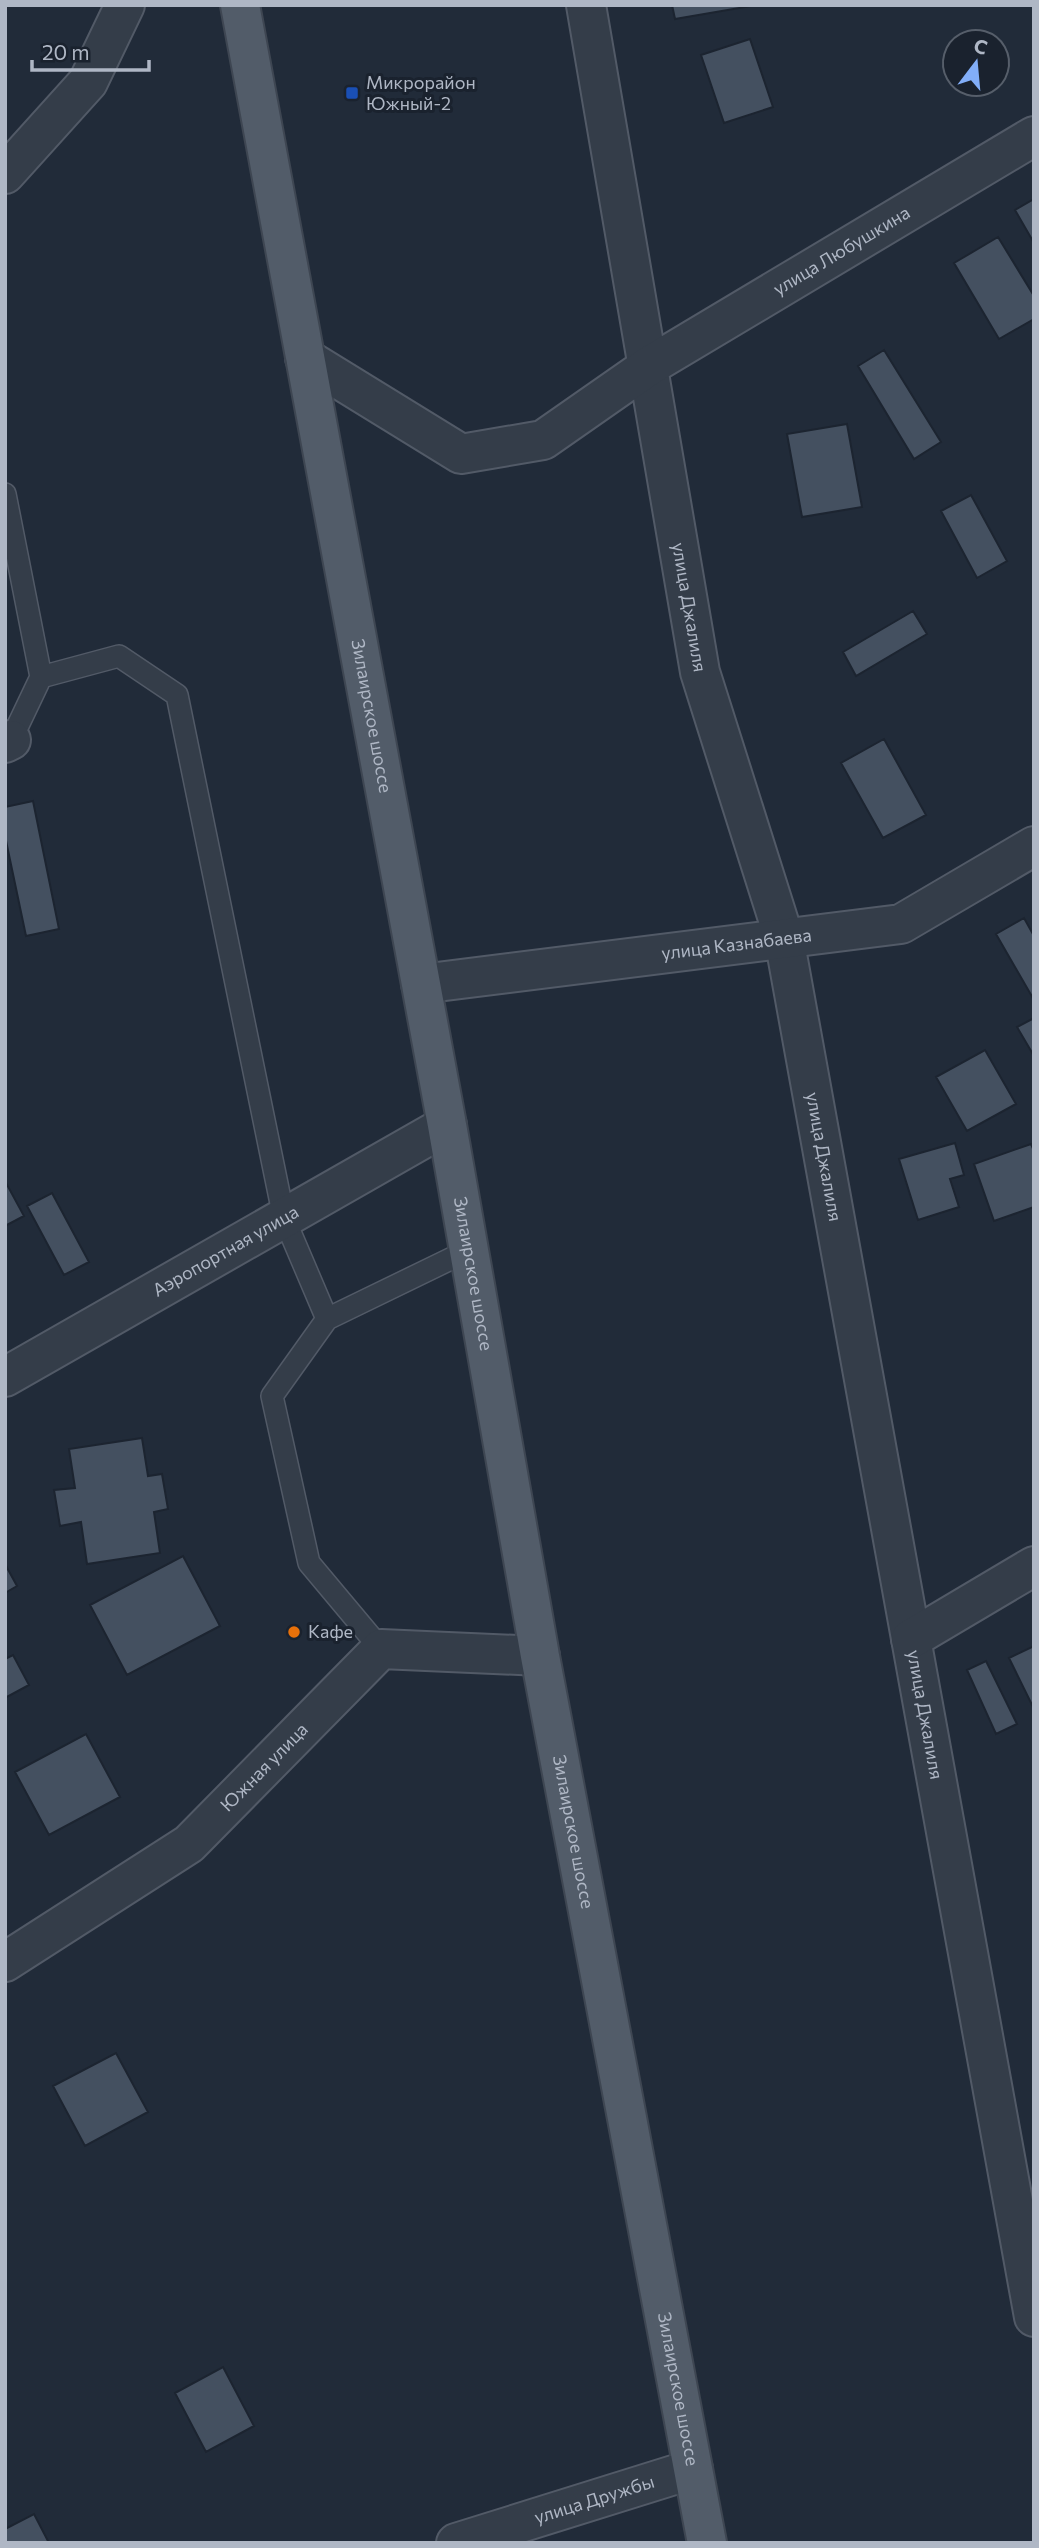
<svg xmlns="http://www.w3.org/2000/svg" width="1039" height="2548" viewBox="0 0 1039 2548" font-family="Commissioner,sans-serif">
  <rect width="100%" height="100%" fill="#212b39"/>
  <path fill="#445060" stroke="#1c2430" stroke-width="2" d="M672,5H751V6L675,19Z
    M750,39L773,107L724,123L701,55Z
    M1034,199V243L1015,210Z
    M998,237L1034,296V319L999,339L954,263Z
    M884,350L941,442L914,459L858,366Z
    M847,424L862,507L802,517L787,434Z
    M971,495L1007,561L977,578L941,511Z
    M913,611L927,634L856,676L843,652Z
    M884,739L926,815L883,838L841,763Z
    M33,801L59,929L26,936L5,836V807Z
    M1024,918L1034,936V1000L996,934Z
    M1034,1018V1056L1017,1027Z
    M985,1050L1016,1104L967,1131L936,1077Z
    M955,1143L964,1175L950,1179L959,1207L918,1220L899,1159Z
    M1031,1144L1034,1151V1207L994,1221L974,1164Z
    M5,1181L24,1216L5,1226Z
    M52,1193L89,1262L64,1275L27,1206Z
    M142,1438L148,1476L162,1474L168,1509L154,1512L160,1553L87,1564L81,1522L60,1526L54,1490L75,1488L69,1449Z
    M183,1556L220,1626L127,1675L90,1605Z
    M5,1564L17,1586L5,1593Z
    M1034,1646V1709L1009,1658Z
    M13,1655L29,1685L5,1698V1659Z
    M986,1661L1017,1724L996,1734L967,1670Z
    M86,1734L120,1797L49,1835L15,1772Z
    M116,2053L148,2112L85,2146L53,2086Z
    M223,2367L254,2426L206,2452L175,2393Z
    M34,2514L49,2543H5V2529Z"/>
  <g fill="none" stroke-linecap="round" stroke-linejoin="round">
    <g stroke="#525a67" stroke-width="24">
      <path id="service" d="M5,494L41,677L11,740
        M41,677L119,656L177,695L284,1218L327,1319
        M381,1649L309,1563L272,1396L327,1319L469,1250"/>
    </g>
    <g stroke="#525a67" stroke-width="42">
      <g id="minor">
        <path id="s1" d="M586,5L700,672L784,938L1034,2317"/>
        <path d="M5,174L88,82L125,5"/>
        <path id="s2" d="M305,358L461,454L543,440L649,366L1034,136"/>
        <path d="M5,743L11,740"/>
        <path id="s3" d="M421,984L901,924L1034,846"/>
        <path id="s4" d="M5,1377L447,1125"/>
        <path d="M911,1639L1034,1566"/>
        <path id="s5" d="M5,1962L189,1844L381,1649L540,1656"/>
        <path id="s6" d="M456,2543L693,2469"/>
      </g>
    </g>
    <g stroke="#3e4652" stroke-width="42">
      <g id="primary">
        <path id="s7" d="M240,5L447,1125L540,1656L707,2543"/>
      </g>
    </g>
    <use href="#service" stroke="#343d49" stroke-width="21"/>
    <use href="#minor" stroke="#343d49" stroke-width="38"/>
    <use href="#primary" stroke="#525c69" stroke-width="38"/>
  </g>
  <rect fill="#1a4fb4" stroke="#1a222e" stroke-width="2.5" x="345" y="86" width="14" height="14" rx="3.5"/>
  <circle fill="#e8710a" stroke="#1a222e" stroke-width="2.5" cx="294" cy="1632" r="7"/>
  <g text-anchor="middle" stroke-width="6" stroke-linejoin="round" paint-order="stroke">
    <g font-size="18" fill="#afb7c5" stroke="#1a222e" text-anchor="start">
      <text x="366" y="89">Микрорайон<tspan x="366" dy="21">Южный-2</tspan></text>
      <text x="308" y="1638">Кафе</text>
    </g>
    <g font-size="18" fill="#afb7c5" stroke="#1a222e">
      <text dy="6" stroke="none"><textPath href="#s2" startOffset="620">улица Любушкина</textPath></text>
      <text dy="6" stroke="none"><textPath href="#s1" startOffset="611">улица Джалиля</textPath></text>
      <text dy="6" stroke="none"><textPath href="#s7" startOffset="723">Зилаирское шоссе</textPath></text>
      <text dy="6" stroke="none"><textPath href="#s3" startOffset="318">улица Казнабаева</textPath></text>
      <text dy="6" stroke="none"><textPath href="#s1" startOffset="1178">улица Джалиля</textPath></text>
      <text dy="6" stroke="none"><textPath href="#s4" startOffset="254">Аэропортная улица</textPath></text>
      <text dy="6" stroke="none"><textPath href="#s7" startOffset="1290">Зилаирское шоссе</textPath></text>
      <text dy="6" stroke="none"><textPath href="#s1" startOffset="1745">улица Джалиля</textPath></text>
      <text dy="6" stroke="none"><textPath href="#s5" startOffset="326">Южная улица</textPath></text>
      <text dy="6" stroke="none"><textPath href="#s7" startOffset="1857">Зилаирское шоссе</textPath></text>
      <text dy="6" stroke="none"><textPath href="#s7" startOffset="2424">Зилаирское шоссе</textPath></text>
      <text dy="6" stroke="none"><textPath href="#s6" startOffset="145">улица Дружбы</textPath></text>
    </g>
  </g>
  <rect width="1039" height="2548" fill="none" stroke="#afb7c5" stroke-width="14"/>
  <g transform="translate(976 63) rotate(16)"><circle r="33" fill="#1a222e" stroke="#565e6a" stroke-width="2"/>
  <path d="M0-5L12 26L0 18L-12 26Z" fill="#82aef8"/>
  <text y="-10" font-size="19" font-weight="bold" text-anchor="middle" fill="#afb7c5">С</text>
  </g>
  <path d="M32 60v10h117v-10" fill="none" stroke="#afb7c5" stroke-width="3.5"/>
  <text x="42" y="60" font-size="21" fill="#afb7c5" stroke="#1a222e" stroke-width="5" paint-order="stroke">20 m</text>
</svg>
